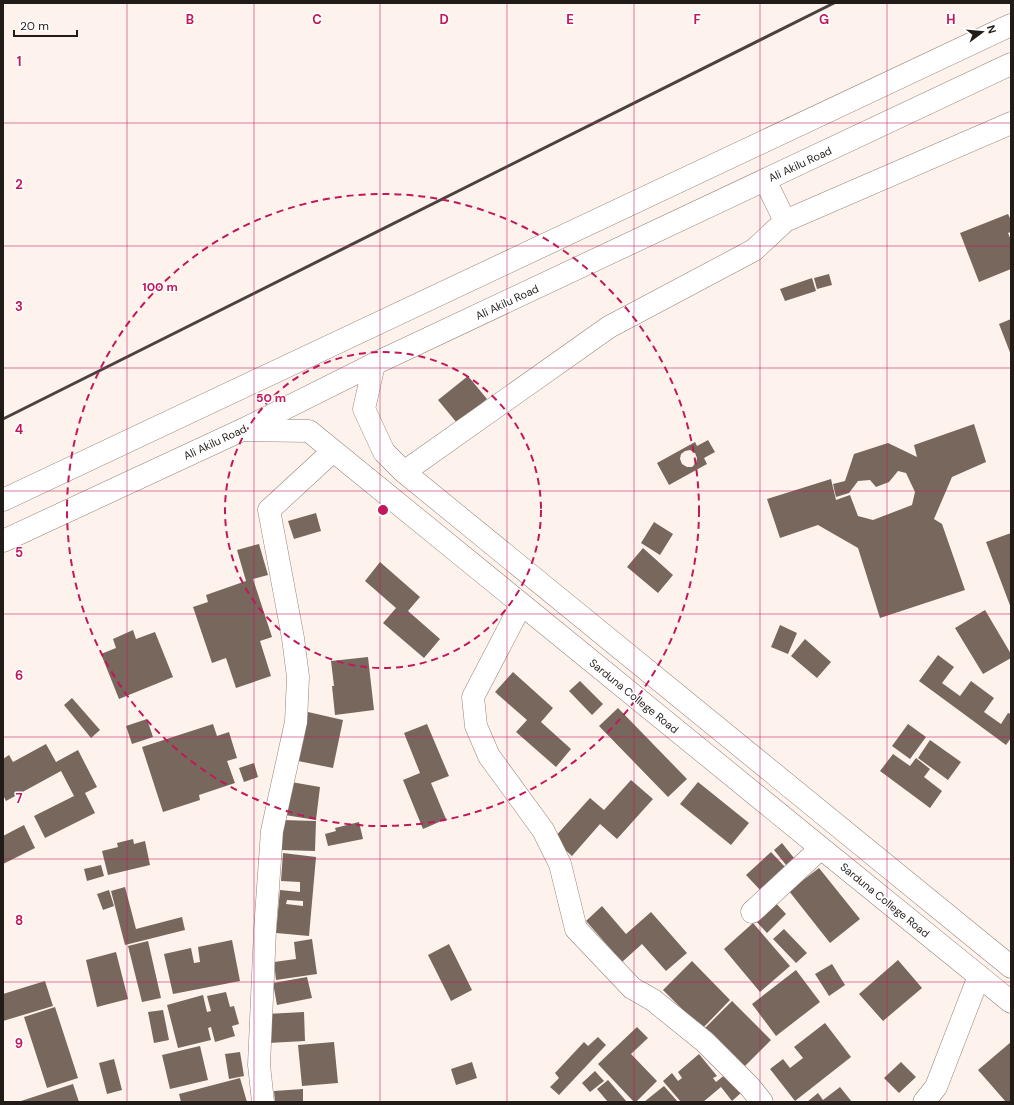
<svg xmlns="http://www.w3.org/2000/svg" width="1014" height="1105" viewBox="0 0 1014 1105" font-family="'DM Sans',sans-serif">
  <rect width="100%" height="100%" fill="#fef3ec"/>
  <path fill="#77675d" fill-rule="evenodd" d="M1008,214L1011,220V232L1008,233L1011,240V269L979,282L960,233Z
    M829,274L832,285L817,289L814,278Z
    M812,278L816,291L785,301L780,289Z
    M1011,319V355L999,324Z
    M468,376L487,399L457,423L438,400Z
    M974,424L986,462L952,477L934,519L942,524L965,590L880,618L858,548L818,525L780,538L767,499L831,479L836,500L850,495L858,516L873,520L912,505L915,492L906,473L898,471L889,482L876,487L870,480L858,481L849,493L836,497L833,484L845,481L854,454L888,443L917,457L914,445Z
    M708,440L715,452L704,458L707,464L669,485L657,463L695,442L697,446ZM690,450L695,453L697,458L696,463L692,467H687L682,464L680,459L681,454L685,451Z
    M316,513L321,531L294,539L288,521Z
    M654,522L673,534L660,555L641,543Z
    M1011,533V608L986,542Z
    M259,544L268,575L253,579L272,637L260,641L271,676L236,688L226,658L212,663L193,607L208,602L206,595L246,581L237,550Z
    M643,548L673,575L658,593L627,567Z
    M380,562L420,597L408,611L440,639L424,658L383,623L396,608L365,581Z
    M985,610L1011,654V658L983,674L955,628Z
    M780,625L797,633L788,654L771,647Z
    M133,630L136,639L155,632L173,677L119,699L101,654L116,648L113,639Z
    M805,639L831,662L817,678L791,656Z
    M938,655L954,667L942,683L960,696L971,681L994,698L984,712L1001,724L1008,713L1011,714V738L1006,745L919,681Z
    M368,657L374,710L335,715L332,686H334L331,661Z
    M513,672L553,708L541,722L571,749L556,767L516,732L527,720L495,692Z
    M580,681L603,704L592,715L569,691Z
    M72,698L100,730L91,738L64,705Z
    M618,708L687,779L668,797L599,726Z
    M308,712L343,720L333,768L298,761Z
    M147,719L153,737L132,744L126,726Z
    M213,724L217,736L229,732L237,758L227,761L235,783L199,795L200,800L163,812L142,747Z
    M427,724L449,776L431,783L446,819L423,829L403,780L420,773L404,733Z
    M908,724L926,737L910,759L892,746Z
    M930,740L961,762L948,780L918,758Z
    M46,744L56,762L78,750L97,787L85,793L95,813L45,838L34,816L74,796L61,771L6,801L3,795V759L9,755L13,762Z
    M893,754L910,766L916,758L930,769L924,777L942,791L930,808L880,771Z
    M254,763L258,777L244,782L239,768Z
    M631,780L653,799L617,839L600,824L572,856L553,839L590,798L604,810Z
    M291,782L320,787L316,820L285,815Z
    M698,782L749,823L731,845L680,804Z
    M282,820L316,821L315,851L281,850Z
    M359,822L363,839L328,846L325,834L336,831L335,828Z
    M24,825L35,848L3,864V836Z
    M133,839L134,844L145,841L150,865L108,875L102,851L118,847L117,843Z
    M782,843L794,858L786,865L774,850Z
    M771,852L786,868L762,892L746,875Z
    M283,853L316,857L309,936L276,933L280,890L300,892V882L281,881ZM287,900L303,901V906L286,904Z
    M101,865L104,876L87,881L84,869Z
    M819,868L860,919L830,943L789,891Z
    M125,887L136,929L182,917L185,930L125,945L111,891Z
    M109,890L114,906L103,910L97,894Z
    M773,900L786,914L767,933L754,919Z
    M602,906L626,934L651,912L687,953L666,971L642,944L622,962L586,921Z
    M753,923L790,966L760,992L724,949Z
    M784,929L807,953L796,963L773,939Z
    M312,939L317,974L276,980L274,962L296,959L294,942Z
    M232,940L240,981L173,994L164,954L191,948L194,963L200,962L198,947Z
    M148,941L161,998L142,1002L128,946Z
    M449,944L472,990L451,1001L428,955Z
    M116,952L128,999L97,1007L86,960Z
    M898,960L922,988L883,1021L859,994Z
    M692,961L730,1000L702,1029L663,990Z
    M832,964L845,985L829,996L815,974Z
    M796,970L820,1002L776,1036L752,1004Z
    M307,977L312,998L277,1005L273,983Z
    M45,981L53,1006L3,1021V994Z
    M226,992L230,1007L234,1006L239,1024L232,1026L235,1036L215,1042L211,1027L208,1028L211,1040L178,1048L167,1005L203,995L207,1012L211,1011L207,996Z
    M732,1001L771,1040L742,1069L703,1030Z
    M55,1007L78,1078L47,1088L24,1017Z
    M163,1010L169,1040L154,1043L148,1012Z
    M304,1012L305,1041L268,1043L266,1014Z
    M825,1023L851,1057L795,1101L770,1069L783,1059L790,1068L803,1058L794,1047Z
    M637,1027L648,1038L631,1054L657,1081L636,1102H634L598,1064Z
    M598,1037L606,1045L559,1095L550,1087L559,1078L555,1073L584,1042L588,1046Z
    M334,1042L338,1083L302,1086L298,1045Z
    M1011,1042V1102H1006L978,1070Z
    M200,1046L208,1080L170,1089L162,1055Z
    M240,1052L244,1076L229,1079L225,1054Z
    M699,1054L717,1076L713,1078L716,1082L726,1074L742,1092L732,1101L721,1087L703,1102H681L663,1081L672,1073L678,1081L682,1078L678,1072Z
    M114,1059L122,1090L107,1094L99,1063Z
    M472,1062L477,1078L456,1085L451,1069Z
    M901,1062L916,1077L899,1093L884,1078Z
    M595,1071L604,1081L590,1092L582,1083Z
    M240,1078L247,1102H181L179,1094Z
    M608,1080L627,1102H608L597,1089Z
    M73,1084L79,1102H18Z
    M664,1086L678,1102H644Z
    M840,1087L852,1102H807L818,1093L823,1100Z
    M303,1089V1102H275L274,1091Z"/>
  <g fill="none" stroke-linecap="round" stroke-linejoin="round">
    <g stroke="#948379" stroke-width="23">
      <path id="minor" d="M785,221L1011,123
        M374,364L364,409L384,452L404,472L1011,967
        M242,430L309,431L821,848L1011,1002
        M404,472L609,327L754,250L785,221L765,180
        M521,605L473,697L476,726L489,756L543,830L560,864L576,929L632,988L653,1000L705,1042L750,1087L762,1102
        M752,912L821,848
        M263,1102L259,1065L265,930L272,831L296,722L298,677L293,638L269,510L333,451
        M924,1102L936,1087L979,976"/>
    </g>
    <g stroke="#948379" stroke-width="23">
      <path id="major" d="M3,500L1011,25
        M3,541L242,430L374,364L1011,64"/>
    </g>
    <use href="#minor" stroke="#fff" stroke-width="22"/>
    <use href="#major" stroke="#fff" stroke-width="22"/>
    <path stroke="#49423e" stroke-width="3" d="M3,419L834,3"/>
  </g>
  <path fill="none" stroke="#c2185b" stroke-width="1" stroke-opacity="0.55" d="M127,3V1102M254,3V1102M380,3V1102M507,3V1102M634,3V1102M760,3V1102M887,3V1102M3,123H1011M3,246H1011M3,368H1011M3,491H1011M3,614H1011M3,737H1011M3,859H1011M3,982H1011"/>
  <g fill="none" stroke="#c2185b" stroke-width="2" stroke-dasharray="7 5">
    <circle cx="383" cy="510" r="158"/>
    <circle cx="383" cy="510" r="316"/>
  </g>
  <g text-anchor="middle" stroke-width="3" stroke-linejoin="round" paint-order="stroke">
    <g font-size="11" fill="#221c18" stroke="#fff">
      <text transform="translate(800 164) rotate(-25)" y="4">Ali Akilu Road</text>
      <text transform="translate(507 302) rotate(-25)" y="4">Ali Akilu Road</text>
      <text transform="translate(215 442) rotate(-25)" y="4">Ali Akilu Road</text>
      <text transform="translate(634 696) rotate(39)" y="4">Sarduna College Road</text>
      <text transform="translate(885 900) rotate(39)" y="4">Sarduna College Road</text>
    </g>
  </g>
  <g font-size="13" text-anchor="middle" font-weight="bold" fill="#c2185b" stroke="#fff" stroke-width="3" stroke-linejoin="round" paint-order="stroke">
    <text x="190" y="24">B</text>
    <text x="317" y="24">C</text>
    <text x="444" y="24">D</text>
    <text x="570" y="24">E</text>
    <text x="697" y="24">F</text>
    <text x="824" y="24">G</text>
    <text x="951" y="24">H</text>
    <text x="19" y="66">1</text>
    <text x="19" y="189">2</text>
    <text x="19" y="311">3</text>
    <text x="19" y="434">4</text>
    <text x="19" y="557">5</text>
    <text x="19" y="680">6</text>
    <text x="19" y="803">7</text>
    <text x="19" y="925">8</text>
    <text x="19" y="1048">9</text>
  </g>
  <circle cx="383" cy="510" r="6" fill="#c2185b" stroke="#fff" stroke-width="2"/>
  <g font-size="12" text-anchor="middle" font-weight="bold" fill="#c2185b" stroke="#fff" stroke-width="3" stroke-linejoin="round" paint-order="stroke">
    <text x="160" y="291">100 m</text>
    <text x="271" y="402">50 m</text>
  </g>
  <rect width="1014" height="1105" fill="none" stroke="#221c18" stroke-width="8"/>
  <g transform="translate(982 32) rotate(74)" stroke="#ffffff" stroke-width="3" paint-order="stroke">
  <path d="M0-3L7 15L0 10L-7 15Z" fill="#221c18"/>
  <text y="-6" font-size="11" font-weight="bold" text-anchor="middle" fill="#221c18">N</text>
  </g>
  <path d="M14 30v6h63v-6" fill="none" stroke="#221c18" stroke-width="2"/>
  <text x="20" y="30" font-size="12" fill="#221c18" stroke="#ffffff" stroke-width="3" paint-order="stroke">20 m</text>
</svg>
